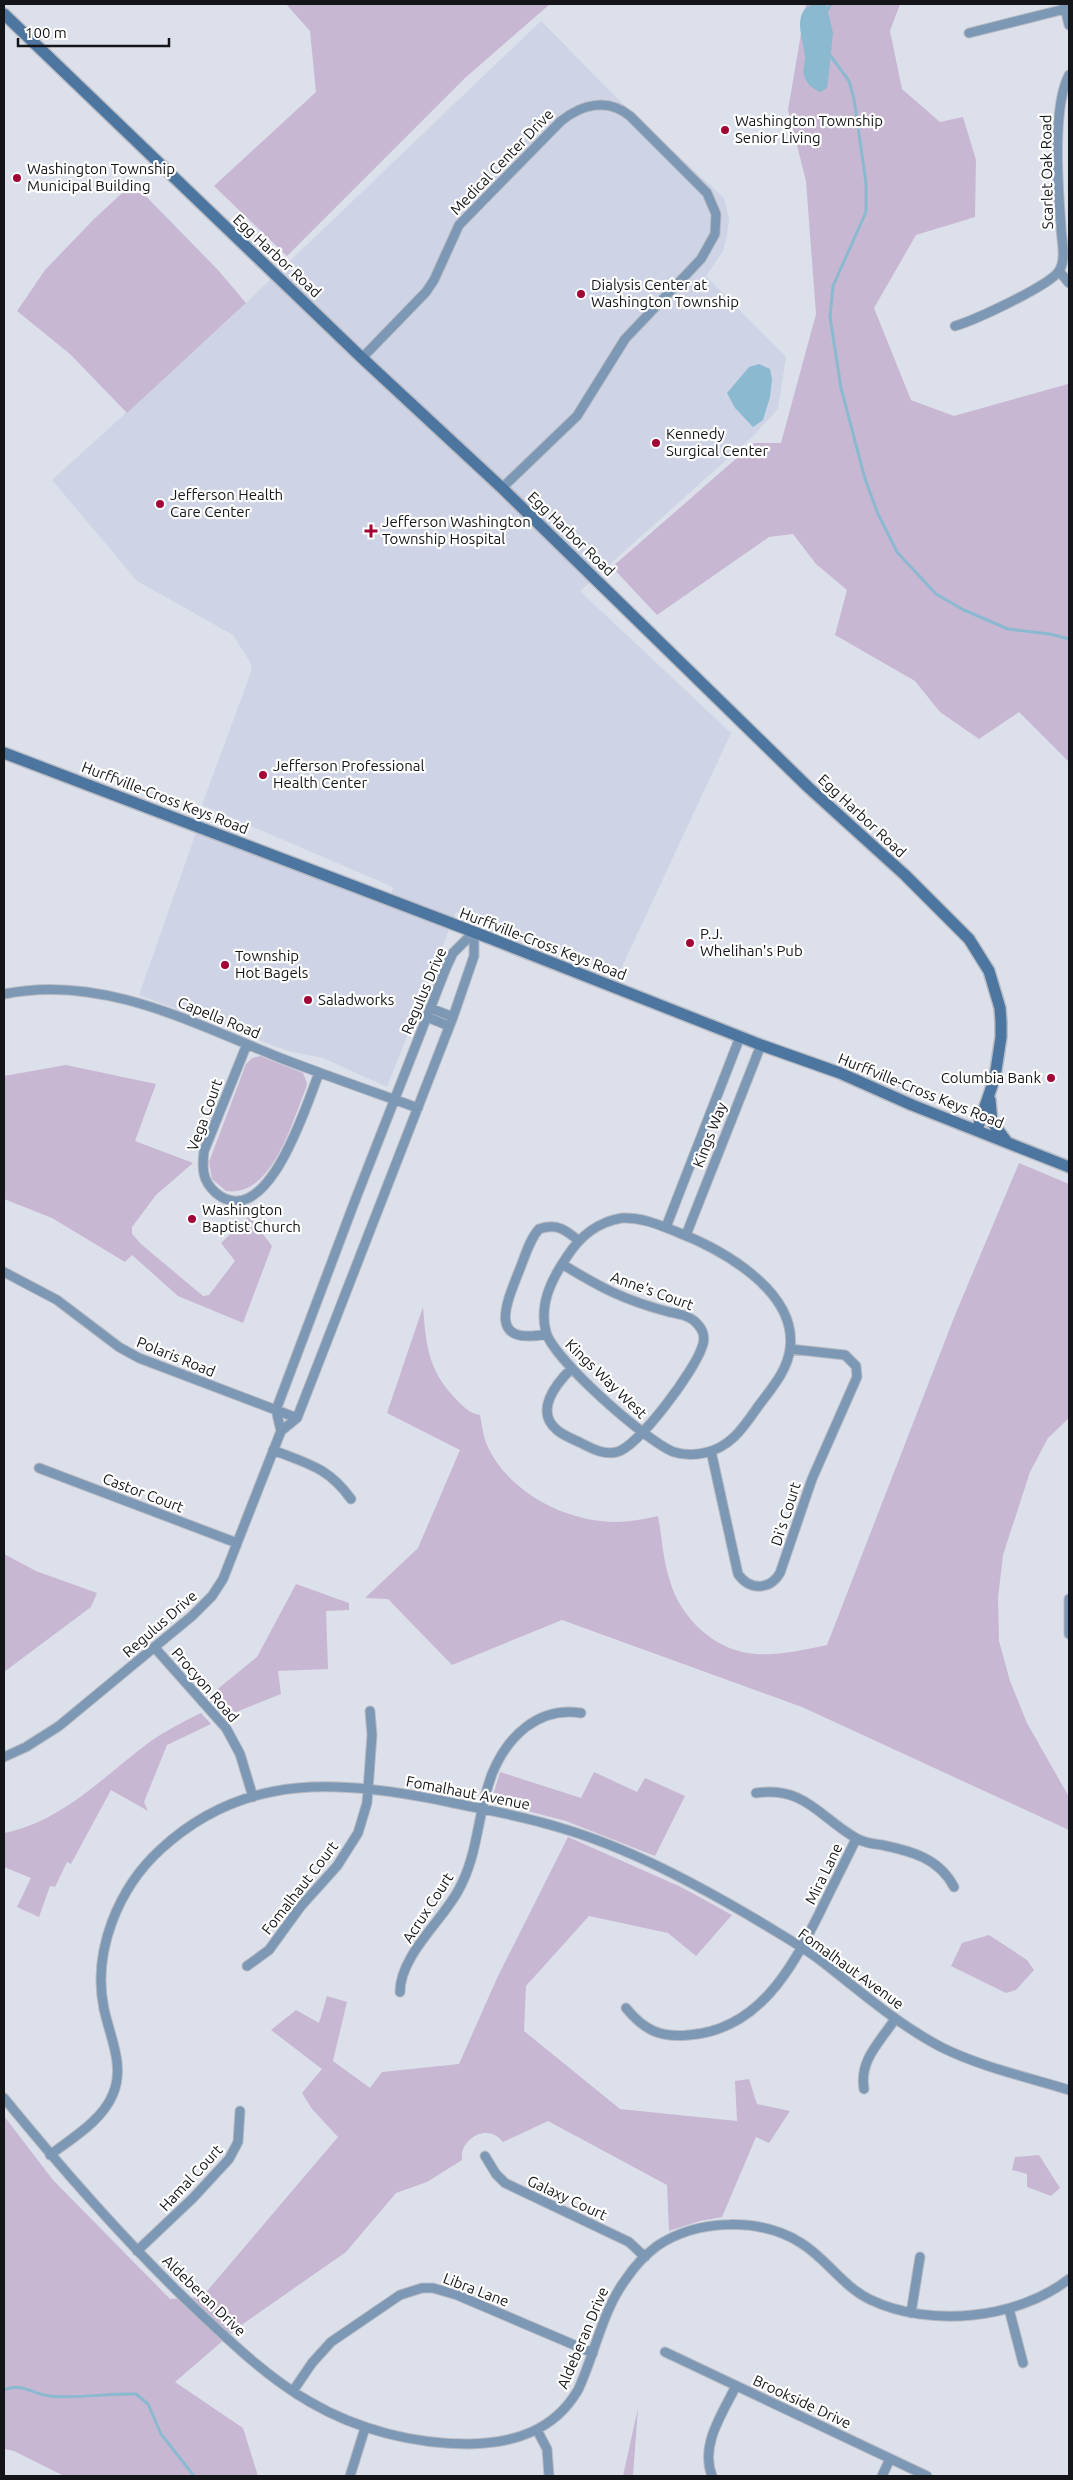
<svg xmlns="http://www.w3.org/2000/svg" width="1073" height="2480" viewBox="0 0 1073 2480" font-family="Ubuntu,sans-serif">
  <rect width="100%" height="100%" fill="#dce0ea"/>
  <path fill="#ced4e5" d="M541,21L626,107L724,198L729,219L727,236L723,251L706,276L786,357L778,409L753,436L580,591L731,733L620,971L456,912L387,1087L323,1058L288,1051L139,995L198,827L389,900L393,887L202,805L252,669L250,662L233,635L137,581L52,480L226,322Z"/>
  <path fill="#c8b7d3" d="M286,4H550L465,78L287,256L214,186L316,92L310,31Z
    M806,4H900L890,31L902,89L940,122L963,117L976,160L975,217L916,235L874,308L911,400L954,416L1068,384L1069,387V762L1019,712L979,739L940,712L915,681L835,635L847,590L816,564L793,534L769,537L657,615L612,567L754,443H781L816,314L806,181L788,110Z
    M133,183L218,270L246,303L127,413L70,354L17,311L45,270L93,220Z
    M260,1056L303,1073L307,1083L306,1088C292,1122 272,1198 226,1191L212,1179L209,1162L246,1064L252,1058Z
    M66,1065L156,1084L135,1141L193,1163L156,1195L132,1227V1234L141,1244L203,1296L209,1295L235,1261L221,1243L249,1216L272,1246L243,1323L178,1296L132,1255L125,1262L52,1218L4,1199V1076Z
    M1019,1163L1069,1184V1418L1048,1438L1030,1472L1003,1555L998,1598L999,1641L1010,1681L1027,1723L1069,1797V1830L802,1707L562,1620L452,1665L388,1599L365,1598L418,1548L460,1450L387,1413L423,1307C426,1344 428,1370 455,1398C463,1406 468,1413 480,1415C482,1424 483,1436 487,1445C506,1488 556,1516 601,1521C620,1524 639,1520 658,1516C662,1537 663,1560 670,1581C675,1599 686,1616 700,1629C740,1665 779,1655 827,1645L955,1315Z
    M4,1554L36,1571L97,1593L91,1607L4,1672Z
    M296,1584L349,1603V1610L326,1611L328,1669L278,1671L281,1694L226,1716L209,1696L257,1657Z
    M201,1713L211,1724L167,1745L144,1802L148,1811L111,1790L71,1864L67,1862L55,1887L50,1886L39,1917L17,1907L31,1878L4,1867V1833C62,1822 105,1775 151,1741C167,1730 184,1721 201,1713Z
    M500,1772L581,1798L594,1772L637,1792L645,1778L685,1796L655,1856L566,1821L501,1804L494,1792Z
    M568,1837L681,1887L732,1915L696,1956L668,1933L589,1916L526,1986L524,2031L620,2109L737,2121L735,2081L749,2079L757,2104L790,2111L769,2143L756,2137L722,2217L700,2221L669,2231L667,2185L548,2121L503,2142C489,2122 459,2138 462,2160L427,2182L396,2193L346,2252L240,2326L175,2382L243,2428L258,2476H64L14,2451L4,2449V2116L53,2180L170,2299L202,2297L338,2137L312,2109L302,2093L322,2069L271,2030L296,2010L319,2023L327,1996L347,2002L333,2061L370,2088L382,2072L459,2064L498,1976Z
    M989,1935L1027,1960L1034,1970L1016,1990L1006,1993L951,1966L962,1943Z
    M1039,2155L1060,2188L1051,2196L1027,2187V2174L1012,2170L1015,2157Z
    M638,2408L633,2476H623Z"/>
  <path fill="#8bb9d0" d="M813,4H826L833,33L828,81L827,88L821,92C815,90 809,86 806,80C801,73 805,65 805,57C804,43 795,23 804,10C806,7 810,6 813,4Z
    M759,364L770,369L772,379L770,397L763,420L753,427L735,408L727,393L749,367Z"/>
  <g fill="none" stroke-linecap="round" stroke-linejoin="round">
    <path stroke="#8bb9d0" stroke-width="3" d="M826,12L831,4
      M830,55L849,81L854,99L866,183V212L833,286L830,317L841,388L865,479L878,514L897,552L936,594L964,610L1008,629L1050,634L1069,639
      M4,2390C22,2382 32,2394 49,2396C77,2399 107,2393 136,2394L148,2404L161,2434L194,2476"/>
    <g stroke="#b8bbc4" stroke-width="11">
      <path id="minor" d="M1064,4L1069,25
        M969,33L1065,9
        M1059,271L1069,283
        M955,326C975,320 1049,286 1059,271C1067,259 1061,239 1061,226C1058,188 1052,107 1069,75
        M362,358L426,292L434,280L459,225L561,121C582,104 608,98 630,116L707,193L716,214L715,234L701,259L625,339L577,416L502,488
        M4,994C100,974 191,1022 278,1057C324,1075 371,1091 418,1108
        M430,1008L453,1017
        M427,1017L449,1026
        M247,1044L204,1151C202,1168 202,1181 216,1193C267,1235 307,1103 319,1073
        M622,1218C642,1217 659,1225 677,1232C721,1249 798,1291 790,1349C787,1372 770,1390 757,1408C743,1428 730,1448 704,1453C695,1455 683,1455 674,1452C647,1442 553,1359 546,1332C539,1305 551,1280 566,1258C580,1236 597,1222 622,1218Z
        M666,1227L740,1037
        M686,1235L761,1045
        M562,1264C601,1288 624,1300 669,1312C680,1314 692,1316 699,1326C704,1332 705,1340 702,1347C695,1370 639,1446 617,1452C603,1455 593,1449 581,1443C573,1439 564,1436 557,1430C534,1411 556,1384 571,1369
        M4,1272L57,1300L119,1347L139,1358L297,1418
        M546,1334C487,1346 506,1304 519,1271C525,1257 529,1240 539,1229C557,1223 566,1230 579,1241
        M281,1431L276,1410L356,1198L446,968L453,953L474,932
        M273,1450C308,1464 328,1467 351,1499
        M711,1451L738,1574C750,1591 770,1590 780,1573L812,1479L857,1377L856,1366L845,1355L790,1349
        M39,1468L237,1543
        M1069,1599V1634
        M155,1648L226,1728L240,1754L253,1797
        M4,1757L26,1747L59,1726L192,1616L212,1596L223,1579L281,1431L297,1418L341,1305L453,1017L474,956V932
        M756,1793C805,1786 819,1817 856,1838C864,1843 873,1844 882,1845C911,1851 939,1858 954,1887
        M247,1966L269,1950L301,1906L337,1866L358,1833L367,1803L372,1735L370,1711
        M400,1992C400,1956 441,1922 458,1891C479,1854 477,1813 492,1774C507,1737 538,1706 581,1713
        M626,2008C644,2030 660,2038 689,2035C758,2030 791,1970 819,1914C831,1889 844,1864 856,1839
        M864,2089C859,2060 880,2042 895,2019
        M4,2098C66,2174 130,2247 202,2315C236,2347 270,2379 310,2402C358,2430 414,2444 469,2444C514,2443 554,2431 578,2390C595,2354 602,2311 626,2279C634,2267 645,2255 657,2246C697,2219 760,2217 801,2243C827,2259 843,2287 871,2300C930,2328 1018,2319 1069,2279
        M50,2155C72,2138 102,2121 113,2094C125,2066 110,2037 104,2009C92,1952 118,1888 161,1849C247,1770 343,1781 449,1802C486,1810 524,1816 561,1828C629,1848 696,1884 757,1920C778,1933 800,1945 820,1960C859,1990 897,2024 941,2047C981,2067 1027,2077 1069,2090
        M485,2156L496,2174L505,2183L629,2242L645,2257
        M137,2251L193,2198L229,2159L238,2142L240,2111
        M1009,2309L1023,2363
        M911,2313L920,2257
        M665,2352L927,2476
        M293,2391L312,2363L331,2342L400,2295L422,2288H433L457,2295L593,2353
        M537,2430L547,2449L549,2476
        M350,2476L365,2428
        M712,2476C700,2445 722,2414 736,2386
        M882,2476L890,2459"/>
    </g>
    <g stroke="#b8bbc4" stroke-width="14">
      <path id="secondary" d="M4,14L362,358L502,488L808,787L905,875L969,939L989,971L1000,1008L1001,1022V1037L995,1077L977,1130
        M4,753L474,932L761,1045L840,1073L912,1105L1069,1167
        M990,1100L992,1122L1007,1142"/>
    </g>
    <use href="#minor" stroke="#7d98b5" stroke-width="9"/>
    <use href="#secondary" stroke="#4c759f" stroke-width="11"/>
  </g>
  <g fill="#a30536" stroke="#fff" stroke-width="2">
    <circle cx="725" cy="130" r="5"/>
    <circle cx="17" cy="178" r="5"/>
    <circle cx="581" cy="294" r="5"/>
    <circle cx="656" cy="443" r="5"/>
    <circle cx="160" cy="504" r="5"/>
    <path d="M368.5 523.5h5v5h5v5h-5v5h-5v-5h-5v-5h5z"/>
    <circle cx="263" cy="775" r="5"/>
    <circle cx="690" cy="943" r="5"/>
    <circle cx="225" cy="965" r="5"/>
    <circle cx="308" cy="1000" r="5"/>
    <circle cx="1051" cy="1078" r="5"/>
    <circle cx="192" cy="1219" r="5"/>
  </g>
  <g text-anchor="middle" stroke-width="4.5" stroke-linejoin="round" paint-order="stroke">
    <g font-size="15" fill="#141518" stroke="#fff" text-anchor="start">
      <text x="735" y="126">Washington Township<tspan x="735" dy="17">Senior Living</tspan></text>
      <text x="27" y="174">Washington Township<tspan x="27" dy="17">Municipal Building</tspan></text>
      <text x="591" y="290">Dialysis Center at<tspan x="591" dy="17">Washington Township</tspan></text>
      <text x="666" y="439">Kennedy<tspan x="666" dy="17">Surgical Center</tspan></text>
      <text x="170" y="500">Jefferson Health<tspan x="170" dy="17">Care Center</tspan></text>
      <text x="382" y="527">Jefferson Washington<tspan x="382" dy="17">Township Hospital</tspan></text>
      <text x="273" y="771">Jefferson Professional<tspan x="273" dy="17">Health Center</tspan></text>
      <text x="700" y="939">P.J.<tspan x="700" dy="17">Whelihan's Pub</tspan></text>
      <text x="235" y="961">Township<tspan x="235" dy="17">Hot Bagels</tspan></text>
      <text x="318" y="1005">Saladworks</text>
      <text x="1041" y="1083" text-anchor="end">Columbia Bank</text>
      <text x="202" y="1215">Washington<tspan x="202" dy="17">Baptist Church</tspan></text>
    </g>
    <g font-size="15" fill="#141518" stroke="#fff">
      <text transform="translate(502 162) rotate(-46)" y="5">Medical Center Drive</text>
      <text transform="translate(1047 172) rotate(-91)" y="5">Scarlet Oak Road</text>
      <text transform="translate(277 256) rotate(43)" y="5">Egg Harbor Road</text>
      <text transform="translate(571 534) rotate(44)" y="5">Egg Harbor Road</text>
      <text transform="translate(165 798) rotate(21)" y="5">Hurffville-Cross Keys Road</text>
      <text transform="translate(862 816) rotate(43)" y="5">Egg Harbor Road</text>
      <text transform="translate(543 944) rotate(21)" y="5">Hurffville-Cross Keys Road</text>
      <text transform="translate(424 991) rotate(-67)" y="5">Regulus Drive</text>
      <text transform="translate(219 1018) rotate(22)" y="5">Capella Road</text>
      <text transform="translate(921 1091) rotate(22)" y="5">Hurffville-Cross Keys Road</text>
      <text transform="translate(205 1115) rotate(-70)" y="5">Vega Court</text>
      <text transform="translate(710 1135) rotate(-69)" y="5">Kings Way</text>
      <text transform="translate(652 1291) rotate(20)" y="5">Anne's Court</text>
      <text transform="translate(176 1357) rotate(22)" y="5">Polaris Road</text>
      <text transform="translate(606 1379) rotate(44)" y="5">Kings Way West</text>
      <text transform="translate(143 1493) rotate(21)" y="5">Castor Court</text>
      <text transform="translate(786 1514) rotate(-72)" y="5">Di's Court</text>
      <text transform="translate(160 1624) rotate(-41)" y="5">Regulus Drive</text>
      <text transform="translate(205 1685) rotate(49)" y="5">Procyon Road</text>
      <text transform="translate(468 1793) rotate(11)" y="5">Fomalhaut Avenue</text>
      <text transform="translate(824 1874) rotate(-64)" y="5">Mira Lane</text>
      <text transform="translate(300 1888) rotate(-52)" y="5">Fomalhaut Court</text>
      <text transform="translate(428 1908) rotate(-57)" y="5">Acrux Court</text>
      <text transform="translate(851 1969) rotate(36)" y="5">Fomalhaut Avenue</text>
      <text transform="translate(191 2178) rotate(-47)" y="5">Hamal Court</text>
      <text transform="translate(567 2198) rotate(25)" y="5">Galaxy Court</text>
      <text transform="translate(476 2290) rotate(21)" y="5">Libra Lane</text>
      <text transform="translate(204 2296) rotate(44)" y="5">Aldeberan Drive</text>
      <text transform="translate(583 2338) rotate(-67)" y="5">Aldeberan Drive</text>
      <text transform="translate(802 2402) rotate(25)" y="5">Brookside Drive</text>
    </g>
  </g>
  <rect width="1073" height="2480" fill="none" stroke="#141518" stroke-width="10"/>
  <path d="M18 38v8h151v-8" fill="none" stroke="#141518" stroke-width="2.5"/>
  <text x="25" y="38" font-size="15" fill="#141518" stroke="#ffffff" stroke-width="4" paint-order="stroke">100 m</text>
</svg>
